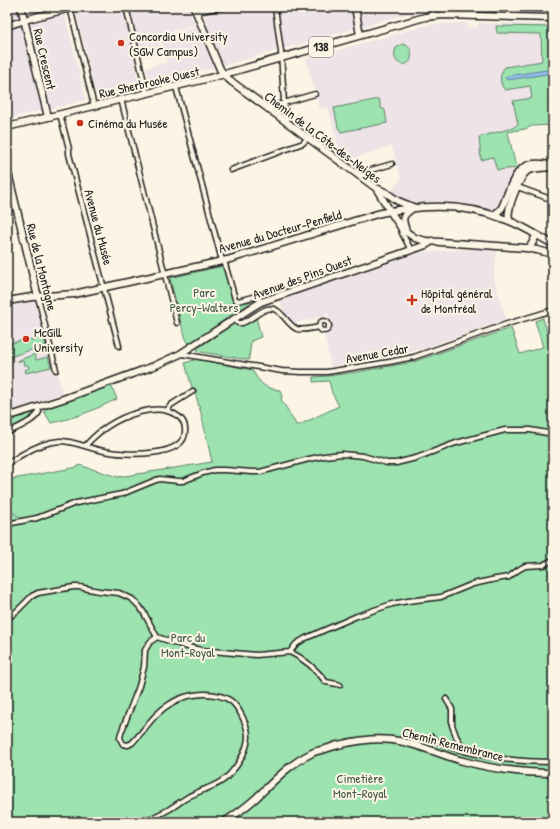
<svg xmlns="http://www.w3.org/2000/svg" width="560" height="829" viewBox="0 0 560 829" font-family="'Patrick Hand',sans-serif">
  <rect width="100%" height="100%" fill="#fcf5e5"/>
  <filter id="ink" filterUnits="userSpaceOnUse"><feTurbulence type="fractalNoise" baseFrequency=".025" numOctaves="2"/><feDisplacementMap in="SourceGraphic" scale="8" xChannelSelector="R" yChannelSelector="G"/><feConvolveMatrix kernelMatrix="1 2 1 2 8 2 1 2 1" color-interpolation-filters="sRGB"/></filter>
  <g filter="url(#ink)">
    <path fill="#eee3e6" d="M7,7H63L86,100L7,119Z
      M75,7H187L195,25L157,35L162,53L134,60L140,88L97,98Z
      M201,7H424V9L226,65L151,83L146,68L167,62L160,36L208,24Z
      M468,23V27L478,28V23L553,25V125L532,126L525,129L508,132L515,163L518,168L511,177L500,205L496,209L492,210L453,202H408L400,199L390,192L401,179L392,146L348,160L340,153L328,107L320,109L306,59L431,24Z
      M466,249V250L472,249L497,250L494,279L506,319L425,348L408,353L331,367L324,333L329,332L332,327V324L328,314L309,321L308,319L293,324L284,312L280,300L414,253Z
      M35,301L52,372L53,371L54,374L57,373L62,393L7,413V306Z"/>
    <path fill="#9ce3b0" stroke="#5c8066" d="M496,26L553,27V125L532,126L525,129L508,132L515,163L518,168L497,170L493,157L481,160L479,137L513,128L518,124L513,101L532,98L530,86L505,90C499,84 499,74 505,67L542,61L541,34L497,33Z
      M402,44C407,45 410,47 411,52C415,71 388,67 396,48Z
      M379,99L381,108L385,110L387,123L341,132L338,127L334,108Z
      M218,267H224L234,301L238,303L255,298V299L189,344L186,339L181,323L170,278Z
      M256,317L261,337L251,341L249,360L201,352L197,350L198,348L235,323C242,328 249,321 256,317Z
      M543,318L550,343H553V822H7V480L78,467L79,465L118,477L125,476L212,462L201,413L196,396L192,388L185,363L197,359L252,370C260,383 264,389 280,390L282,397L281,399L297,426L339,406L332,393L329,381L313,382V377L328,376L357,372L413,362L511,328L520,354L543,347L535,321Z
      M44,337L46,346L24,352L7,358V344L28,339L32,340Z
      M35,354L36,360L48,357L51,367L26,373L25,370L29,368L28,365H24L23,361H17Z
      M111,385L117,399C94,410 76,418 51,423L44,411L46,409L56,405Z
      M32,413H35V415L33,417L7,430V421Z"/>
    <path fill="#91beea" stroke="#627d98" d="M553,69V73L508,80L505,78L507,76Z"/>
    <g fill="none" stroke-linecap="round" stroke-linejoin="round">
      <path stroke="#627d98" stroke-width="1" d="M7,508L18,516L19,517"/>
      <g stroke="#1c1c1c" stroke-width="7">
        <path id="street" d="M70,7L94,106
          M126,7L147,94
          M275,7L281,52L284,103L288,123
          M508,7L509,17
          M196,12L222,7
          M176,87L221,257L225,264L235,299L238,301L257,296L261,302
          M121,99L177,323
          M269,109L273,106L315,94
          M60,114L69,149V154L119,346
          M231,170L303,143L308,138
          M360,176L364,172L392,164
          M515,186L553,200
          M400,227L402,233L411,250
          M38,297L56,370
          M234,319L238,323H242C251,320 258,312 267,309C281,305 286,325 297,329C304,331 312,328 319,327
          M319 326a5 5 0 1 1 10 0a5 5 0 1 1-10 0Z
          M182,354L282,371L301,372H327L389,362L414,357L507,324L553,310
          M167,410L171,405L193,391
          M7,433C16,428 35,421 39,412L38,407
          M7,463C13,461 17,457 23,454C33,448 47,442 60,441C75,441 89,449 104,451C122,455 188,459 185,429C185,420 178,415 170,412C164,409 157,409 150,410C124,414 102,427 85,446
          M7,524L37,518L76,503L122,494L156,480L160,479L178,481H183L203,473L215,470H225L252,472H260L309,459L324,456L342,454L363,456L387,463H396L416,458L456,443L505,430H530L553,434
          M7,619L17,611L32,596L38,593L74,587H79L99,591L119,593L132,599L140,607L144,613L157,637L150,642L145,650L144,667L139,686L121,733L120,738L123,744L128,745L132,743C145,730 154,713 170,704C186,693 214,690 231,701C236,705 239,710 242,716C245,722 248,728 248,736C248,749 239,764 230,774C220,786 202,789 188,797C181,801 175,806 168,810C159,815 150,819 140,822
          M157,637L184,646L201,650L256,655L290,652L296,644L306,638L357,616L392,604L408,601L441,597L473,584L496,579L509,577L518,570L525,566L543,565L553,560
          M290,652C305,659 316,669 326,682L337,684L340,685
          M446,699L452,709V725L456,736L460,743L470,751
          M432,737C440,748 489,757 503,759C519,761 537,762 553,762"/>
      </g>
      <g stroke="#1c1c1c" stroke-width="9">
        <path id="secondary" d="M21,7L48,117
          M194,7L220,69L224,75L232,82L376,188L392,214L402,229L415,238L426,241L526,248L537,250L553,254
          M355,7L360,35
          M432,7L433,16
          M7,26L28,19L74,7
          M7,169L38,297
          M376,188L385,192L398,201L413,207
          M494,215C496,213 499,211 501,209C504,205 505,199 507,195C517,170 524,158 553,166
          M509,221C509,218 508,214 509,211C510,202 520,176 527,171C535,167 544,168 553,167
          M406,231C402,219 401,216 412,209
          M529,248L533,242L536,235
          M7,301L32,297L74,294L227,260L377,214C387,211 397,210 407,209C441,204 475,207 507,220C523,226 538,236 553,244
          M7,417L66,398L154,366L180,354L251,308L261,302L426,245L432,241
          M224,822C235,815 246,807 256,798C274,781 289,764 312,753C315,751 318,751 321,750C327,749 333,746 338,745C358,740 379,737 399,741C421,745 441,755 463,761C492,769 523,773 553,773"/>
      </g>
      <g stroke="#1c1c1c" stroke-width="9">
        <path id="primary" d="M7,127L214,77L425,17L443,15L553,18"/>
      </g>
      <use href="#street" stroke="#fcf5e5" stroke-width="4"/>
      <use href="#secondary" stroke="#fcf5e5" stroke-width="6"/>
      <use href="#primary" stroke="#fcf5e5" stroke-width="6"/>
    </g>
  </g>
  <g fill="#c8321e" stroke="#fcf5e5" stroke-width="1.5">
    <circle cx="121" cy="43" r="4"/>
    <circle cx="80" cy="123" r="4"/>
    <path d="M410 294h4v4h4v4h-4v4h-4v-4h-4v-4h4z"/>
    <circle cx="26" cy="339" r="4"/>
  </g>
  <g text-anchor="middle" stroke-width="4" stroke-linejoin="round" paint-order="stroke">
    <rect fill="#fcf5e5" stroke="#5f5d58" stroke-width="1" x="309" y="37" width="24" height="20" rx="3"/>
    <g font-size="12" font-weight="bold" fill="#1c1c1c">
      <text x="321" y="51">138</text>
    </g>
    <g font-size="13" fill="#1c1c1c" stroke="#fcf5e5" text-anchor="start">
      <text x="129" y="41">Concordia University<tspan x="129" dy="15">(SGW Campus)</tspan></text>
      <text x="88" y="128">Cinéma du Musée</text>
      <text x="421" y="298">Hôpital général<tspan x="421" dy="15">de Montréal</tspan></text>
      <text x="34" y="337">McGill<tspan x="34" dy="15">University</tspan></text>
    </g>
    <g font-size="13" fill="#1c1c1c" stroke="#fcf5e5">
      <text transform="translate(45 59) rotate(77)" y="5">Rue Crescent</text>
      <text transform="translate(149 82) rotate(-13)" y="5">Rue Sherbrooke Ouest</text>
      <text transform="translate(323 137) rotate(37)" y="5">Chemin de la Côte-des-Neiges</text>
      <text transform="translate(99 227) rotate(75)" y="5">Avenue du Musée</text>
      <text transform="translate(280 231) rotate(-16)" y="5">Avenue du Docteur-Penfield</text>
      <text transform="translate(42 267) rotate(76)" y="5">Rue de la Montagne</text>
      <text transform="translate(302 277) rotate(-20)" y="5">Avenue des Pins Ouest</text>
      <text transform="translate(377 353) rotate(-10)" y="5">Avenue Cedar</text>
      <text transform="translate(453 744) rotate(14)" y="5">Chemin Remembrance</text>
    </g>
    <g font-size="13" fill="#425848" stroke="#fcf5e5">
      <text x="204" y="297">Parc<tspan x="204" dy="15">Percy-Walters</tspan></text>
      <text x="188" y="642">Parc du<tspan x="188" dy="15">Mont-Royal</tspan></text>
      <text x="360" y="783">Cimetière<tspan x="360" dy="15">Mont-Royal</tspan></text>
    </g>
  </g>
  <rect width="560" height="829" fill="none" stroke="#fcf5e5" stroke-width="24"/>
  <rect x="12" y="12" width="536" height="805" fill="none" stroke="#1c1c1c" stroke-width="1.5" filter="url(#ink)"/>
</svg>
